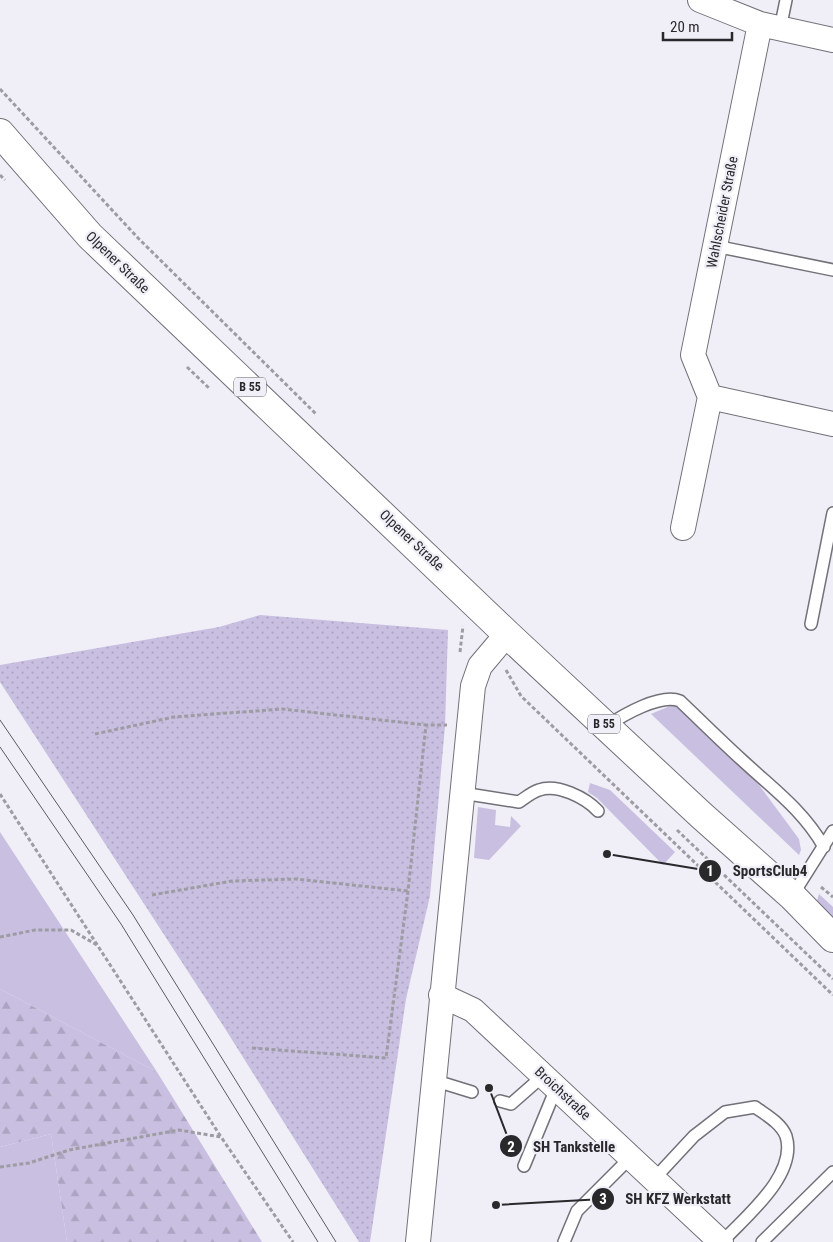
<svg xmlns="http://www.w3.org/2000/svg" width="833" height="1242" viewBox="0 0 833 1242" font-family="'Roboto Condensed',sans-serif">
  <defs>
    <pattern id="forest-firs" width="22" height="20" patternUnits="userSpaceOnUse" patternTransform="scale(1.25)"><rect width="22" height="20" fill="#c9bfe1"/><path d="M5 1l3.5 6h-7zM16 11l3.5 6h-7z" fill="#ada4c1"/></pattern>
    <pattern id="garden-dots" width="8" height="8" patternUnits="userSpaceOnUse" patternTransform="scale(1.25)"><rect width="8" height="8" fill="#c9bfe1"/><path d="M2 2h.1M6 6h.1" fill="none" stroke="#ada4c1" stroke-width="1.8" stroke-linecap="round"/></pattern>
  </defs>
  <rect width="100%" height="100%" fill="#f0eef7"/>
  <path fill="#c9bfe1" d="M677,703L759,785L799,839L801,850L799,855L651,714Z
    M590,783L610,790L675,852L663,865L597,798L588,792Z
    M478,807L496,810L495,825L510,827L511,816L521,826L489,860L474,858Z
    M0,832L157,1072L0,989Z
    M819,894L833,907V920L816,904Z
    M51,1134L67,1242H0V1147Z"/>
  <path fill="url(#forest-firs)" d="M0,989L157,1072L262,1242H67L51,1134L0,1147Z"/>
  <path fill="url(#garden-dots)" d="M260,615L448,630L445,726L430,896L406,999L370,1242H359L224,1027L0,682V665L219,627Z"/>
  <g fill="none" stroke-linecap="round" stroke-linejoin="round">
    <g stroke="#727078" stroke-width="14">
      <path id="lane" d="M780,29L786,0
        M715,246L833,270
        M811,624L833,513
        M607,726C623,715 661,693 680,701C701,721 721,741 742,760C772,788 803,810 824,847
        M462,793L519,802C525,798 532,792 539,790C557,783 586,798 598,811
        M792,896L833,831
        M433,1080L472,1092
        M500,1101L511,1104L544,1075
        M524,1166L557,1086
        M654,1179L694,1136L725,1112L755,1107C766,1115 781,1123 786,1136C798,1175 745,1217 722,1242
        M564,1242L577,1211L631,1157
        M762,1242L833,1172"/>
    </g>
    <g stroke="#727078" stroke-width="26">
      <path id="street" d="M700,0L760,24L833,40
        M710,397L833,424
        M683,528L710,397L693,355L760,24
        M441,995L473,1010L721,1242
        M418,1242L473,686L480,666L507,634"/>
    </g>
    <g stroke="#727078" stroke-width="30">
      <path id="primary" d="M0,133L90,236L507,634L701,815L792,896L833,938"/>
    </g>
    <path stroke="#9e9ca3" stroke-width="3" stroke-dasharray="4 2.5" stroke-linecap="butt" d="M0,89L138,238L317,415
      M0,175L5,180
      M187,367L210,389
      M460,652L463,626
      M506,670L521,696L833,995
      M95,734L174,717L282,709L426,725
      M0,794L221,1137
      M677,830L833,979
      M821,887L833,897
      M152,895L232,881L296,879L408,891
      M0,937L35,930H71L97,945
      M252,1048L386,1058L408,891L426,725H447
      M0,1167L29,1163L69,1150L179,1130L221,1137L293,1242"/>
    <use href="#lane" stroke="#fff" stroke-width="11"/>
    <use href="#street" stroke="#fff" stroke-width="24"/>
    <use href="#primary" stroke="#fff" stroke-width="28"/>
    <path stroke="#5c5a5f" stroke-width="1" d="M0,720L133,915L336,1242
      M0,747L121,924L318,1242"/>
  </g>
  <g text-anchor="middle" stroke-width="4.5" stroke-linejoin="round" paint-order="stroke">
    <g fill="#f0eef7" stroke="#656368" stroke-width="1">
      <rect x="234" y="377.5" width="32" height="19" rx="4"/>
      <rect x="588" y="714.5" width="32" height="19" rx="4"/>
    </g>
    <g font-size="12" font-weight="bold" fill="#29282b">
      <text x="250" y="391">B 55</text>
      <text x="604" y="728">B 55</text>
    </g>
    <g font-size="14" fill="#29282b" stroke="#f0eef7">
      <text transform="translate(722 212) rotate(-79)" y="5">Wahlscheider Straße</text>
      <text transform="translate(118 262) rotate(44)" y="5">Olpener Straße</text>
      <text transform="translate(412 540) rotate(43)" y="5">Olpener Straße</text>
      <text transform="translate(563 1093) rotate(43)" y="5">Broichstraße</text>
    </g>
  </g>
  <path fill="none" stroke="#29282b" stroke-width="2" d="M607 854L710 871M489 1088L511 1146M496 1205L603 1199"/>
  <g fill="#29282b" stroke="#f0eef7" stroke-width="2">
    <circle cx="607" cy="854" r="5"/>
    <circle cx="489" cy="1088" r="5"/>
    <circle cx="496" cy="1205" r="5"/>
    <circle cx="710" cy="871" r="12"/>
    <circle cx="511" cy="1146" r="12"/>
    <circle cx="603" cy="1199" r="12"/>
  </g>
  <g font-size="15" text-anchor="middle" font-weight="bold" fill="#fff">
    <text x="710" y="876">1</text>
    <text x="511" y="1152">2</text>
    <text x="603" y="1204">3</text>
  </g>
  <g font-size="15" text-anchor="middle" font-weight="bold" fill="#29282b" stroke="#f0eef7" stroke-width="4.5" stroke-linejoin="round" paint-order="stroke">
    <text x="770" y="876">SportsClub4</text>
    <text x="574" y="1152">SH Tankstelle</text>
    <text x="678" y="1204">SH KFZ Werkstatt</text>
  </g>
  <path d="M663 32v8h69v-8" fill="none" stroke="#29282b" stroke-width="2.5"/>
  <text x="670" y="32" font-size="15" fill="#29282b" stroke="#f0eef7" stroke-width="4" paint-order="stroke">20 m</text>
</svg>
